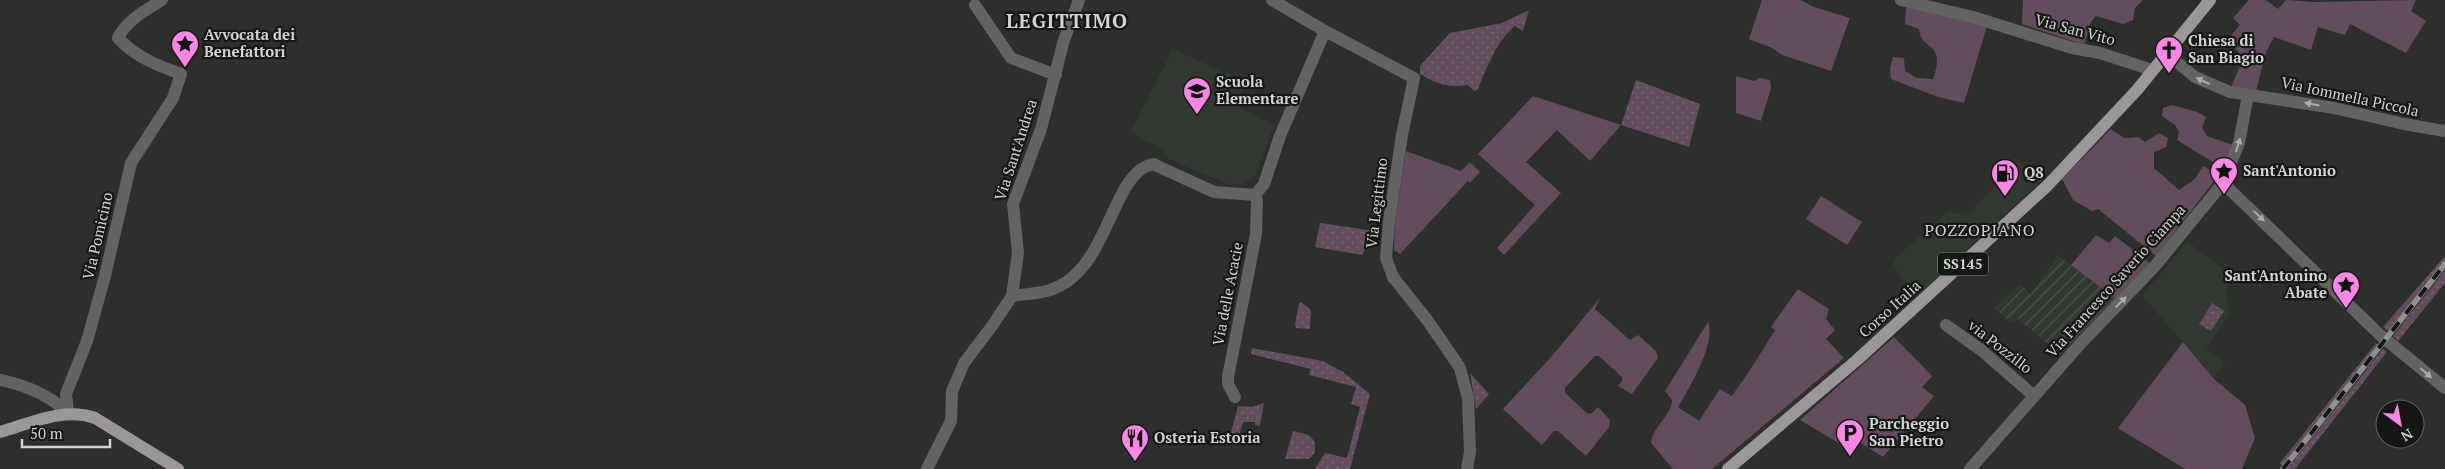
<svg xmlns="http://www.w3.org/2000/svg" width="2445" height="469" viewBox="0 0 2445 469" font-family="'PT Serif',serif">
  <defs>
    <pattern id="industrial-furrows" width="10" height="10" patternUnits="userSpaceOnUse" patternTransform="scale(1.25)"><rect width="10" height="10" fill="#303830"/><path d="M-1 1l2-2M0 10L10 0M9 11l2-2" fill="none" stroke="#4d544d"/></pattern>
    <pattern id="grass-dots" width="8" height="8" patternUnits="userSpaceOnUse" patternTransform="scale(1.25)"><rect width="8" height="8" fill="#634c5e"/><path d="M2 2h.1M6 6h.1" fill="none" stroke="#786574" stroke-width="1.8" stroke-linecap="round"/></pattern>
  </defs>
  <rect width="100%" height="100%" fill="#2c2f2c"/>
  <path fill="#303830" d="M1173,49L1247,83L1235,105L1274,125L1255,176L1241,184L1231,185L1170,160L1162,153L1164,149L1139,138L1131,131Z
    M2019,160L2035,174L2045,177L1918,296L1911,286L1905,282L1893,264L1896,257L1949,211L1967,216Z
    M2188,242L2229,273L2226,293L2229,313L2206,349L2225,362L2213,378L2142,295Z
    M2445,260V270L2393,336L2389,332Z
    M2379,345L2383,349L2287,469H2280Z"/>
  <path fill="url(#industrial-furrows)" d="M2058,255L2116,299L2061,356L2019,319L2010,322L1994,308L2020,284L2031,294Z"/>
  <path fill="url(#grass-dots)" d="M1529,10L1523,31L1515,26C1496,42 1487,67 1478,89L1475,91L1467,85C1447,88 1437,84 1420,74V66L1450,33L1502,23Z
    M1636,80L1700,104L1689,147L1621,125Z
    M1320,223L1327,224L1374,231L1362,255L1315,247Z
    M2445,256V260L2389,332L2383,327Z
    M2445,270V283L2398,341L2393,336Z
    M1301,302L1311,310L1310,329L1296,328L1295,325L1299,303Z
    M2212,303L2224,311L2211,331L2199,324Z
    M2376,343L2379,345L2282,466L2280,463Z
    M1252,348L1323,361L1343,372L1370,394L1350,469H1315L1325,453L1347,458L1360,407L1351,404L1356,387L1309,375L1311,369L1251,354Z
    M2383,349L2387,352L2295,469H2287Z
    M1470,373L1489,394L1476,409Z
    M1264,403L1260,426L1255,425V422H1243L1238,439L1230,436L1238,406L1252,407Z
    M1293,431L1309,435L1315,442V453L1309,459H1285Z"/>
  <path fill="#634c5e" d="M1762,0H1801L1814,7L1850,18L1831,71L1782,55L1772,48L1749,39Z
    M2023,0H2143L2135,8L2133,20L2123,24L2096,16L2091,22L2084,45L2022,24Z
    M2249,0H2266L2278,9L2286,0L2316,2L2416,0L2411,11L2426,21L2406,53L2350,24L2345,35L2318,27L2311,50L2274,37L2266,52L2256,91L2231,88L2243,58L2228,39L2240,25L2233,18Z
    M1906,5L1987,26L1964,103L1938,97L1891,79L1890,68L1893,57L1904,58L1905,71L1917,78L1933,79C1947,40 1921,52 1919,29L1905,24Z
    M1736,76L1754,81L1760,78L1770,80L1771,88L1761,121L1736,113Z
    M1533,96L1621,125L1590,161L1557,130L1526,162L1561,193L1504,255L1497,248L1535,205L1478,154Z
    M2172,105L2197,112L2206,117L2202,128L2207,136L2233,145L2223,168L2177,140L2179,132L2175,125L2162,116L2163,108Z
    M2111,129L2124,138L2138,137L2145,142L2159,133L2168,138L2166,147L2154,152V168L2179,190L2195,179L2203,166L2219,175L2156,256L2098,209L2092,211L2073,200L2062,179Z
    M1406,151L1461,171L1470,162L1480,172L1470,183L1468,181L1400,254L1394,250L1395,222Z
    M1821,196L1862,222L1847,245L1806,219Z
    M2096,235L2109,243L2115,236L2150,263L2116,299L2071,265Z
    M1798,289L1829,309L1826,319L1835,330L1826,339L1844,358L1712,469H1673L1651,443C1653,426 1671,416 1672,400L1665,391L1708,322C1716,345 1689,388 1678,407L1699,421L1720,389L1732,396C1747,375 1761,353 1775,330L1771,327Z
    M1600,298L1595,309L1630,340L1638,335L1656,351L1658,358L1632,394L1618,386L1622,381V377L1599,356H1595L1565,388V393L1588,414L1592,413L1598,407L1610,420L1609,427L1586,456L1558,431H1554L1542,445L1503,409L1552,356Z
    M1894,337L1932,376L1922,387L1934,396L1883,457L1850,436L1842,445L1800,420Z
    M2183,342L2213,378L2245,405L2255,438L2242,469H2185L2118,428Z"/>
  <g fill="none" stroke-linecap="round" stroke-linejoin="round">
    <path stroke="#646364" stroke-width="12" d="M1272,0L1325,31L1414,78L1402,135L1389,221L1386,258L1393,277L1428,321L1460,368L1468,398L1470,452L1467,469
      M1901,0L1973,17L2072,48L2100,53L2152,70
      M975,5L1011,58L1056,75
      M2166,53L2195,77L2230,92L2334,108L2404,124L2445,131
      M2223,183L2379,334L2445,388
      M1012,296C1024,294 1038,294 1050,290C1110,271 1110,173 1153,164L1214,192L1255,195L1264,184L1280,136L1325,31
      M1946,325L1981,350L2034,396
      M0,380C25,385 49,395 68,413
      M1235,397L1228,384V377L1256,234L1257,201L1255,195
      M68,413L66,394L87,341L105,276L131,163L173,98L181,74C156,65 136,57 118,38C126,21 146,10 162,0
      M927,469L951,421L952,391L964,363L992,326L1012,296L1018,253L1013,204L1041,129L1064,40L1079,0
      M1970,469L2082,342L2155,266L2223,183L2239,143L2248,95"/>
    <path stroke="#9a9699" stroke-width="12" d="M0,432C31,423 64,407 95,418L178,469
      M1728,469L1857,360L2047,186L2137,90L2210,0"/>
    <g stroke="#8f918f" stroke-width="5.5">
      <path id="rail" d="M2283,469L2445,264"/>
    </g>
    <use href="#rail" stroke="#151715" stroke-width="4" stroke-dasharray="11" stroke-linecap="butt"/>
  </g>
  <defs><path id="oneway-solid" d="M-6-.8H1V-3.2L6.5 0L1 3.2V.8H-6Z" transform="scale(1.25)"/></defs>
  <g fill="#acacac">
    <use href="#oneway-solid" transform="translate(2203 81) rotate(-155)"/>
    <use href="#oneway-solid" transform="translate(2312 104) rotate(-169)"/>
    <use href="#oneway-solid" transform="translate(2238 145) rotate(-73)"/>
    <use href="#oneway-solid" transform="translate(2259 216) rotate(43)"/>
    <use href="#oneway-solid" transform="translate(2121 302) rotate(-45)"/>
    <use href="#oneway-solid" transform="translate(2426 373) rotate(41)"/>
  </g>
  <defs>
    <g id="sight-pin" transform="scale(1.4375)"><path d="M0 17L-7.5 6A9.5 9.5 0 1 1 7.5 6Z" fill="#fa87e6" stroke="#151715"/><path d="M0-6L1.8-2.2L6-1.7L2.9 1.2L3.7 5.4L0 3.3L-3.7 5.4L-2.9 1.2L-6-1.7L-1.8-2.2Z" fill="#111"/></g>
    <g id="church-pin" transform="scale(1.4375)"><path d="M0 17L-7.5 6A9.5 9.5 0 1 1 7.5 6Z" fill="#fa87e6" stroke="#151715"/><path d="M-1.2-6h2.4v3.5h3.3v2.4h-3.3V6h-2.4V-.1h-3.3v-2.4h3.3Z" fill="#111"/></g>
    <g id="school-pin" transform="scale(1.4375)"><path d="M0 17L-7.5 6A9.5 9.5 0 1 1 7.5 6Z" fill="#fa87e6" stroke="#151715"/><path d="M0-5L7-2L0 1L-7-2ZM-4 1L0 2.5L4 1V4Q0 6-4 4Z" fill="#111"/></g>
    <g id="fuel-pin" transform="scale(1.4375)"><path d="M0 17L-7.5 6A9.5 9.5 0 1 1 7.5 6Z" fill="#fa87e6" stroke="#151715"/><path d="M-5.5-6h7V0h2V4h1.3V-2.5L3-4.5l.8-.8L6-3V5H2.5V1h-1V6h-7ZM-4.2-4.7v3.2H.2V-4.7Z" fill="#111"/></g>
    <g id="parking-pin" transform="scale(1.4375)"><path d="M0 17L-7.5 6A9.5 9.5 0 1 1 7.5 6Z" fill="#fa87e6" stroke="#151715"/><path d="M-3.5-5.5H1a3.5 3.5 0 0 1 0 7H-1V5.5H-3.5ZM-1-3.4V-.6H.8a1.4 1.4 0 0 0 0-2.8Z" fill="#111"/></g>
    <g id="restaurant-pin" transform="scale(1.4375)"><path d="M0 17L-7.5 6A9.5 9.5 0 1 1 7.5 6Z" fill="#fa87e6" stroke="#151715"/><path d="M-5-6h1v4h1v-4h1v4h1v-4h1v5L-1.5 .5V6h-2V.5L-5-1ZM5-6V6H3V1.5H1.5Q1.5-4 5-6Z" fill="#111"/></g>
  </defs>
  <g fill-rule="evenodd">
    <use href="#sight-pin" x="185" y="44"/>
    <use href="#church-pin" x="2169" y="50"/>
    <use href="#school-pin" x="1197" y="91"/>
    <use href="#sight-pin" x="2224" y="171"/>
    <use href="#fuel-pin" x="2005" y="173"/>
    <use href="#sight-pin" x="2346" y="285"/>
    <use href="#parking-pin" x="1850" y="433"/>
    <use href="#restaurant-pin" x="1135" y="438"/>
  </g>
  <g text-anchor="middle" stroke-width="4.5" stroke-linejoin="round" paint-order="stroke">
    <rect fill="#151715" stroke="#999b99" stroke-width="1" x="1938" y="252.5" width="50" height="23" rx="4"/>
    <g font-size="14" font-weight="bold" fill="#d2d4d2">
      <text x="1963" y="269">SS145</text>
    </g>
    <g font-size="15" fill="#d2d4d2" stroke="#151715">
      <text transform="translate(2075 30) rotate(15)" y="5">Via San Vito</text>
      <text transform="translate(2350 97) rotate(12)" y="5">Via Iommella Piccola</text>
      <text transform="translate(1016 150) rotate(-72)" y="5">Via Sant'Andrea</text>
      <text transform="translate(1377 203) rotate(-83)" y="5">Via Legittimo</text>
      <text transform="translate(98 236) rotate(-77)" y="5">Via Pomicino</text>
      <text transform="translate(2116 281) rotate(-48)" y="5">Via Francesco Saverio Ciampa</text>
      <text transform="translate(1228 294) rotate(-79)" y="5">Via delle Acacie</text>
      <text transform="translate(1890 309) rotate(-42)" y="5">Corso Italia</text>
      <text transform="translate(2000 347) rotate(38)" y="5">via Pozzillo</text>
    </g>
    <g font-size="15" font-weight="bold" fill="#d2d4d2" stroke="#151715" text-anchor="start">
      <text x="204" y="40">Avvocata dei<tspan x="204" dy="17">Benefattori</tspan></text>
      <text x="2188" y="46">Chiesa di<tspan x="2188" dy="17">San Biagio</tspan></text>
      <text x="1216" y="87">Scuola<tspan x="1216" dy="17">Elementare</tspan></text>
      <text x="2243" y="176">Sant'Antonio</text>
      <text x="2024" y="178">Q8</text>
      <text x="2327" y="281" text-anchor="end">Sant'Antonino<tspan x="2327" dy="17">Abate</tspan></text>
      <text x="1869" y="429">Parcheggio<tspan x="1869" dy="17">San Pietro</tspan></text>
      <text x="1154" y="443">Osteria Estoria</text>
    </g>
    <g font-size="16" letter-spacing="1" fill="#d2d4d2" stroke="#151715">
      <text x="1980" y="236">POZZOPIANO</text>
    </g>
    <g font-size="20" font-weight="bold" letter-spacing="1" fill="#d2d4d2" stroke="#151715">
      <text x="1067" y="28">LEGITTIMO</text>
    </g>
  </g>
  <g transform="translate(2400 424) rotate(148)"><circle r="24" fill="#151715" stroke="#616361"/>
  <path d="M0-4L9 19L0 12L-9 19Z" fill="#fa87e6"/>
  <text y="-8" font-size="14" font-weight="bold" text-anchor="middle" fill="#d2d4d2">N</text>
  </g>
  <path d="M22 439v8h88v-8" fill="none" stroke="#d2d4d2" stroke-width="2.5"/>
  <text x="30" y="439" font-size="15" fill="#d2d4d2" stroke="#151715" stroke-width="4" paint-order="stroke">50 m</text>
</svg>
